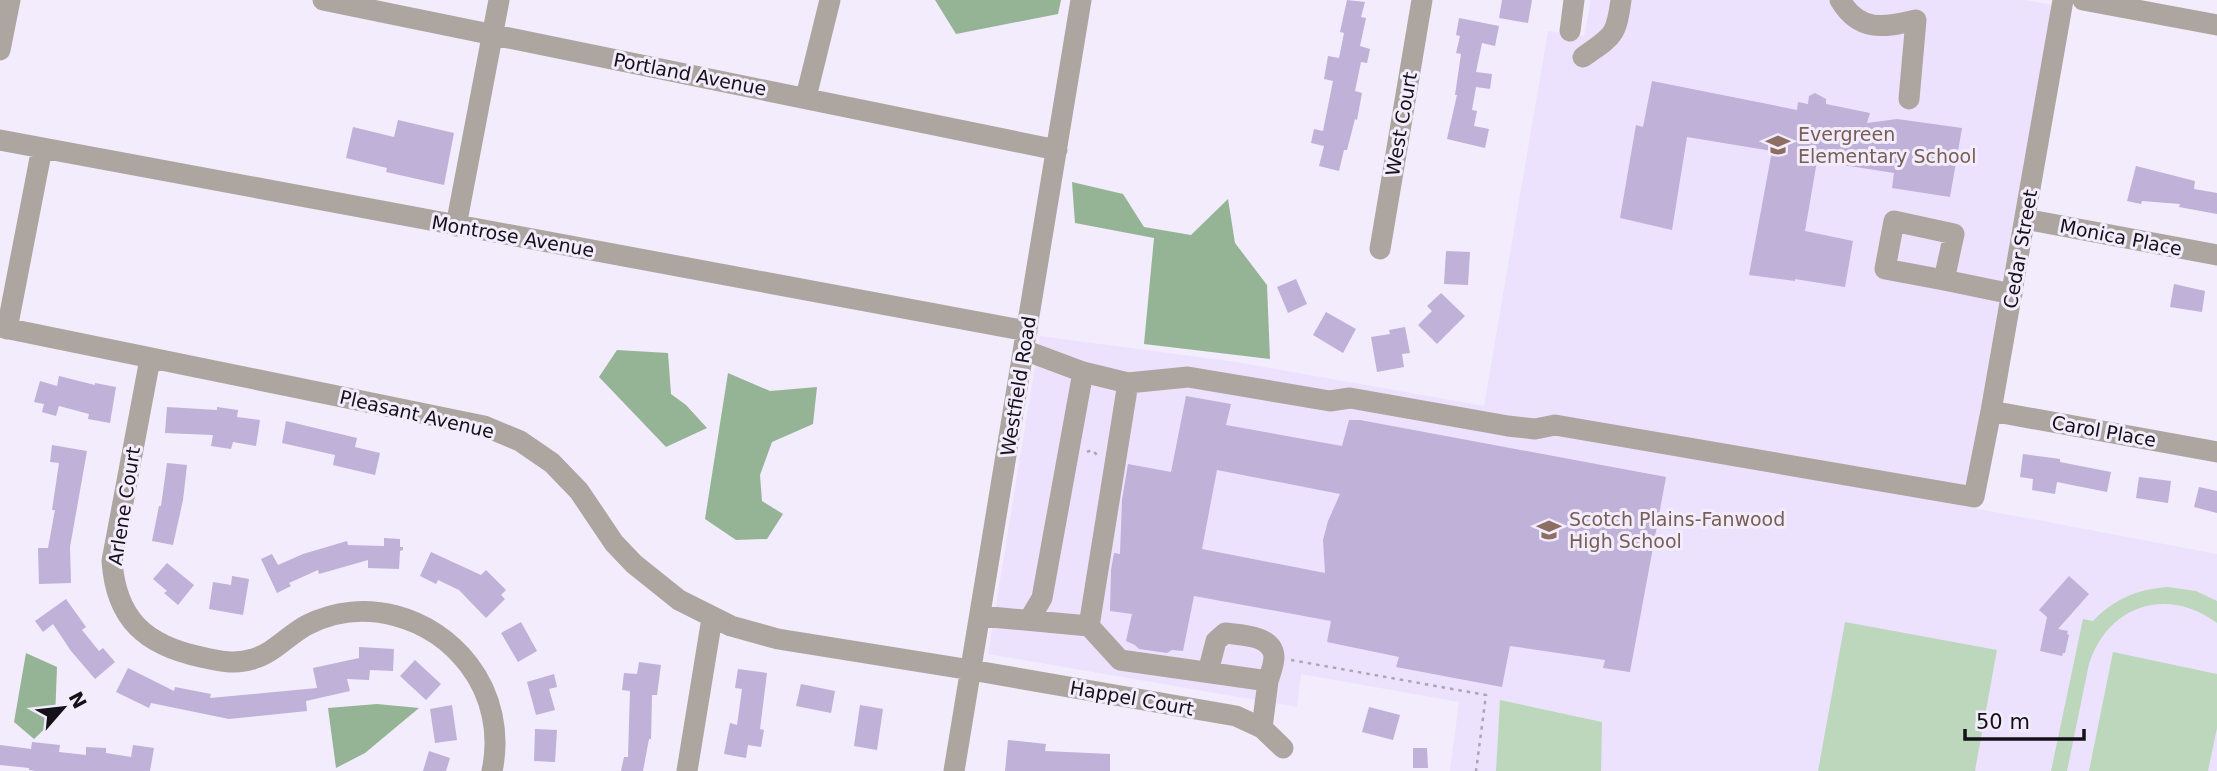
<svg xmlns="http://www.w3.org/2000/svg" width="2217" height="771" viewBox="0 0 2217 771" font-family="'DejaVu Sans',sans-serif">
  <rect width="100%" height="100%" fill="#f2ecfc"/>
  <path fill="#ece2fd" d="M1591,0H2025L2052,5L1963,506L2217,554V771H1450L1459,702L1301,674L1297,707L988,654L1040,336L1236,362L1484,406L1548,31L1584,36Z"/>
  <path fill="#bdd7bd" d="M2168,587L2196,591L2217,601V623C2167,586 2108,605 2089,664L2067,771H2051L2083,619L2093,621C2114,599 2138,589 2168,587Z
    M1845,622L1997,650L1975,771H1818Z
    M2113,652L2217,674V728L2208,771H2089Z
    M1500,700L1602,722L1601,771H1496Z"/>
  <path fill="#95b495" d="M935,0H1061L1058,14L956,34Z
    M1072,182L1123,194L1144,227L1191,235L1228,199L1235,243L1267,285L1270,359L1144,344L1154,238L1075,223Z
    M617,350L668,353L671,394L686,405L707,428L666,447L599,377Z
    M728,373L770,391L817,387L813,424L772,442L760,475L762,501L783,514L767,539L736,540L705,519Z
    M26,653L57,667L55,719L34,739L14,722Z
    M377,704L419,708L365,753L336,768L328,708Z"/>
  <path fill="#bfb1d7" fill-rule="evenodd" d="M1347,0L1365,2L1361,17L1366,18L1360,46L1370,49L1367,63L1361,62L1355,91L1362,93L1357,120L1355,119L1347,150H1344L1339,171L1319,166L1324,146L1311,143L1314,129L1323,131L1333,81L1324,79L1328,56L1339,58L1344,33L1340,32Z
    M1502,0H1532L1528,23L1499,18Z
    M1459,18L1499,26L1495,46L1482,43L1476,72L1492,74L1490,89L1476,87L1472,110L1477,111L1474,126L1489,129L1485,148L1447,139L1457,95H1455L1461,54L1456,53L1460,36L1456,35Z
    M1652,81L1797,110L1798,102L1808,104L1809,96L1815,93L1826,99V104L1870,113L1867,123L1897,119L1962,128L1950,197L1892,188L1894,173L1817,161L1805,231L1853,241L1845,287L1795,279V281L1749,275L1772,151L1687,137L1672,230L1620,218L1636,125L1643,127Z
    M398,120L454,133L444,185L386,172L387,168L346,158L353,127L394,137Z
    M2136,166L2195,181L2194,189L2217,193V214L2179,207L2180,204L2142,201L2141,204L2127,201Z
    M1446,251L1470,252L1468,285L1444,284Z
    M1296,279L1307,304L1288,313L1277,287Z
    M2174,284L2205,291L2202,312L2170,307Z
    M1441,293L1465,316L1437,344L1418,325L1432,311L1427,306Z
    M1326,312L1356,329L1343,353L1313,335Z
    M1405,327L1410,353L1402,354L1404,367L1377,372L1371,337L1390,334L1389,330Z
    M59,376L95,385V383L116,387L110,423L88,419L89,414L59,406L56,416L42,412L44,404L34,402L40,381L57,386Z
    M1186,396L1231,404L1226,425L1342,446L1349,420H1360L1666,477L1630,672L1603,668L1605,660L1510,646L1502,687L1396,667L1399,657L1327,642L1331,621L1194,596L1183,651L1172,650L1167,653L1139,649L1135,645L1126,641L1132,614L1110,611L1111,570L1114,553L1120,554L1122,500L1128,464L1171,472ZM1217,470L1340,494L1328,521L1323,540L1325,573L1202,549Z
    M167,407L217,410V407L238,410L237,417L260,420L256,446L233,442L231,449L211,446L213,435L165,433Z
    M286,421L357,438L355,447L380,453L375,475L333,465L335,455L282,443Z
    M52,445L87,451L70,547L71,583L39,584L38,548H48L55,510H52L59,463L50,462Z
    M2023,454L2060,459V462L2111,472L2107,492L2057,482L2055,494L2032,490L2033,479L2020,477Z
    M167,463L187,465L183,500L173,545L152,541L159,506H161Z
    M2139,477L2171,481L2168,503L2136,498Z
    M2199,487L2217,491V513L2194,507Z
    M384,538L400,539V547H403V550L400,551L399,569L368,568V560L319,574L318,570L289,583L291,586L277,593L261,559L272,554L278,565L303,554L347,541L348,545L384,546Z
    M431,552L481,575L486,570L506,590L501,595L505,599L486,618L459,590L438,580L436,584L420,576Z
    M167,563L194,585L178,605L164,593L167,591L153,579Z
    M232,576L249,579L243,615L209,609L213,582L231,585Z
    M2069,576L2089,594L2058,629L2068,631L2067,634L2069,635L2065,653H2063L2062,656L2040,651L2047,617L2039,610Z
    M66,599L86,627L82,630L99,651L103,648L115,662L95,679L71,651L53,624L43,632L35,621Z
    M521,622L537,651L518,662L501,633Z
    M359,647L394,649L393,671L370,670L369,680L347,679L350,691L306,701L307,711L229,719L151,703L149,708L116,692L128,668L174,691L175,687L211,694L210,698L317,688L313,668L359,658Z
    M415,660L441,684L426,700L400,676Z
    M639,662L661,665L657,695H652L651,739H649L643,771H621L624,757H628L630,691L622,690L624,673L637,674Z
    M738,669L767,673L760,729L764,730L761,747L748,745L746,758L724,754L730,723L737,725L742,689L735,688Z
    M554,674L557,687L549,689L555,710L536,715L527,682Z
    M801,684L835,691L831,713L796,706Z
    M452,705L457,740L435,743L430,709Z
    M860,705L883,709L877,750L854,746Z
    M1369,707L1400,715L1393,740L1362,732Z
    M535,729L557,730L555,762L534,761Z
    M1008,740L1046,744L1045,751L1110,754V771H1005Z
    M32,742L60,745L59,752L86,755V747L106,748V753L131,757L133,745L154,748L150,771H36L29,770V768L0,765V745L31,749Z
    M1413,748H1427L1428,768H1413Z
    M429,751L450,758L446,771H423Z"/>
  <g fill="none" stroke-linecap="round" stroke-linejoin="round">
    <path stroke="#aba6b3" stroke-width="2.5" stroke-dasharray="3.5 5" stroke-linecap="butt" d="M1087,452L1092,450L1098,456
      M1291,660L1486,695L1476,771"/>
    <path stroke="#ada5a0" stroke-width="21" d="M323,0L1057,150
      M1840,0C1859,32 1883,28 1916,20L1909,99
      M2083,0L2217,25
      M1570,31L1574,0
      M0,50L10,0
      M1583,57C1613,36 1616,37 1621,0
      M806,97L830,0
      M0,140L1027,331
      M2025,219L2217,255
      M456,226L499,0
      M1380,249L1422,0
      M1944,280L1885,269L1894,221L1954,234L1944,280L2012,294
      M0,327L484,426L520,441L552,463L579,491L614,543L634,564L679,600L731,626L778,639L971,670L1236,716L1262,728L1283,748
      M7,329L42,148
      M1024,350L1083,372L1128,383L1188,377L1330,401L1350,398L1508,426L1535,429L1555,425L1974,497L1991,411L2063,0
      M150,359L112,561C116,619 145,645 201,657C218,661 236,665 253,659C274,653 288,635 307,625C364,596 432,616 469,665C492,695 500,734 492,771
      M1991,411L2217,452
      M980,616L1089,626L1120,660L1268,681L1262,728
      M1029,620L1042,598L1083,372
      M1089,626L1128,383
      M1208,672L1216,641L1225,633C1241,635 1273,635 1274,657C1274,665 1270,674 1268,681
      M687,771L712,618
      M954,771L1081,0"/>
  </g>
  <defs>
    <g id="school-bare" transform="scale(1.89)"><path d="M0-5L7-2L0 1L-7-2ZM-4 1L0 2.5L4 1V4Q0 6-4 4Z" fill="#8d6e63" stroke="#f2ecfc" stroke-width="2.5" paint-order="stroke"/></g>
  </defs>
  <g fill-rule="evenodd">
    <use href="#school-bare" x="1778" y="145"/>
    <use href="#school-bare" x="1549" y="530"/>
  </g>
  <g text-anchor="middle" stroke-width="6" stroke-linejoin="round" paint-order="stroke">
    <g font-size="19" fill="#141118" stroke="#f2ecfc">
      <text transform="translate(690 74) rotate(11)" y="7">Portland Avenue</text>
      <text transform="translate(1401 124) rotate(-80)" y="7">West Court</text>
      <text transform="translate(513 236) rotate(10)" y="7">Montrose Avenue</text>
      <text transform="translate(2121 237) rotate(11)" y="7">Monica Place</text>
      <text transform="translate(2020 249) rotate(-80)" y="7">Cedar Street</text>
      <text transform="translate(1018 386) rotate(-81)" y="7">Westfield Road</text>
      <text transform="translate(417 414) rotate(13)" y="7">Pleasant Avenue</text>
      <text transform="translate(2104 431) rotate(10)" y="7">Carol Place</text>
      <text transform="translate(124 506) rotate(-81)" y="7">Arlene Court</text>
      <text transform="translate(1132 698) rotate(10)" y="7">Happel Court</text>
    </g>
    <g font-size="19" fill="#785e54" stroke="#f2ecfc" text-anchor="start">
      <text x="1798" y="141">Evergreen<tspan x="1798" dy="22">Elementary School</tspan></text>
      <text x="1569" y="526">Scotch Plains-Fanwood<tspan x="1569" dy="22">High School</tspan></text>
    </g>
  </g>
  <g transform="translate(63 708) rotate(62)" stroke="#f2ecfc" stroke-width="5" paint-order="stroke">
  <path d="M0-5L12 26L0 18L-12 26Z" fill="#141118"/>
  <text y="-10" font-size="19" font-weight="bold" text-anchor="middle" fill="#141118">N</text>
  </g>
  <path d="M1965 729v10h119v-10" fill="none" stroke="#141118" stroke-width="3.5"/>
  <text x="1976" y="729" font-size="21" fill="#141118" stroke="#f2ecfc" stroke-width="5" paint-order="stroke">50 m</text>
</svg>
